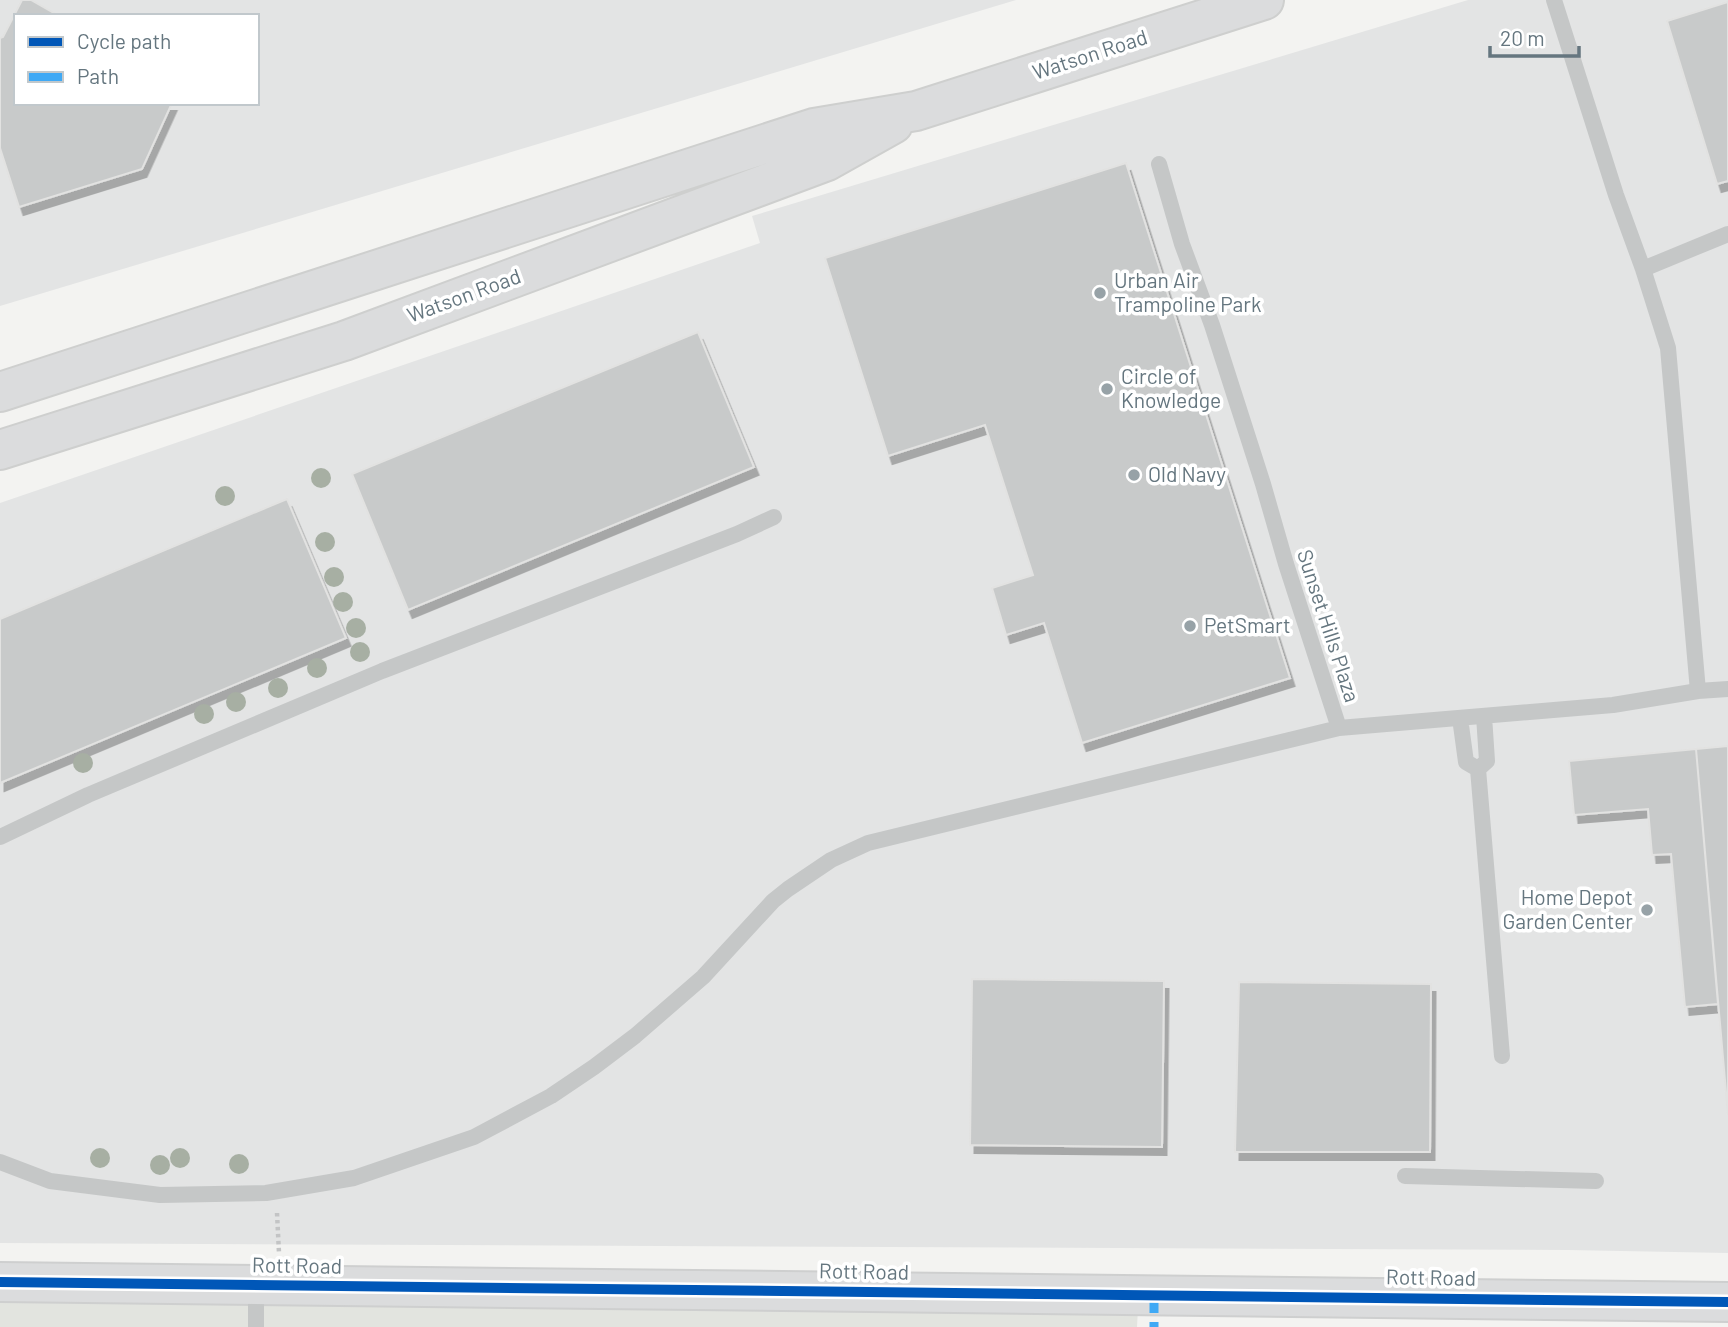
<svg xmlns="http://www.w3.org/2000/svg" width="1728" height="1327" viewBox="0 0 1728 1327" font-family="Barlow,sans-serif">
  <defs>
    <filter id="shadow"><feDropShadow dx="4.5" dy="8" stdDeviation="0" flood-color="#0004"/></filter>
  </defs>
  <rect width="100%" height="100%" fill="#f3f3f1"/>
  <path fill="#e3e4e4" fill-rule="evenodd" d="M0,0H1016L0,306ZM16,16H257V103H16Z
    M1468,0H1728V1253L1568,1250L0,1243V503L760,243L752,216Z"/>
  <path fill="#e2e4df" d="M0,1299L1138,1308L1137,1327H0Z"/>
  <path fill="#c8caca" stroke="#e2e2e1" stroke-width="2" filter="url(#shadow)" d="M22,0H31L59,16H16V103H172L142,169L19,207L0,148V38L3,37Z
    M1728,2V181L1717,184L1667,21Z
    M1126,163L1290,678L1082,743L1044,623L1006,635L992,588L1033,575L985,425L888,456L825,258Z
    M698,332L754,467L408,610L352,474Z
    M287,499L346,638L0,783V619Z
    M1728,746V1115L1696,749Z
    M1696,749L1718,1004L1685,1007L1671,854L1652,855L1648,809L1574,815L1569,761Z
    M972,979L1164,981L1162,1147L970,1145Z
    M1239,982L1431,984L1430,1152H1235Z"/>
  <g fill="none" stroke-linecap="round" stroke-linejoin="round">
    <g stroke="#cecfcf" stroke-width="42">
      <path id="secondary" d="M0,1282L1728,1302"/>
    </g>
    <g stroke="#cecfce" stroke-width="42">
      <path id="primary" d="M0,392L814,128L916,111L1264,0
        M0,450L344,341L827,161L893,124"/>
    </g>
    <path stroke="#c3c4c5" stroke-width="4.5" stroke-dasharray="3.5 3.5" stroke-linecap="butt" d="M277,1213L279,1253"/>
    <path stroke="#c5c7c7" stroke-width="16" d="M1554,0L1616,195L1643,269L1668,348L1698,691
      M1159,164L1182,244L1212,325L1263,484L1286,564L1339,728L1613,705L1698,691L1728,689
      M1643,269L1728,234
      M1460,718L1466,762L1478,769L1487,761L1484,716
      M1478,769L1502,1056
      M0,837L88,795L382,671L737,534L774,517
      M0,1162L50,1181L160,1195L266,1193L354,1178L474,1137L551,1096L594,1067L635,1036L703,977L773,901L788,889L831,860L868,843L1339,728
      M1405,1176L1596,1181
      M256,1327V1284"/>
    <use href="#secondary" stroke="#dbdcdd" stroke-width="38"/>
    <use href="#primary" stroke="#dbdcdd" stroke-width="38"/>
    <path stroke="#3fa9f5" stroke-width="9" stroke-dasharray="18 9" stroke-linecap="butt" d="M1154,1295V1327"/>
    <g stroke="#fff" stroke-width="15">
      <path id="cycleway" d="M0,1282L1728,1302"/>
    </g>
    <use href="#cycleway" stroke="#0057b8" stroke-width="10"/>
  </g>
  <g fill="#a7afa3">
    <circle cx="321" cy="478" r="10"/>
    <circle cx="225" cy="496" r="10"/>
    <circle cx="325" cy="542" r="10"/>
    <circle cx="334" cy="577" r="10"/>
    <circle cx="343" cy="602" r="10"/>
    <circle cx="356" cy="628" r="10"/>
    <circle cx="360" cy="652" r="10"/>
    <circle cx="317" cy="668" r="10"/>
    <circle cx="278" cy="688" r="10"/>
    <circle cx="236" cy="702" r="10"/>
    <circle cx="204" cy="714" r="10"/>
    <circle cx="83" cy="763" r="10"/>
    <circle cx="100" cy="1158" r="10"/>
    <circle cx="180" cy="1158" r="10"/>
    <circle cx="239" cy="1164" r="10"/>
    <circle cx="160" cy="1165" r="10"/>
  </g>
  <g fill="#97a2a7" stroke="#fff" stroke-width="2.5">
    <circle cx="1100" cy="293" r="7"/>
    <circle cx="1107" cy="389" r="7"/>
    <circle cx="1134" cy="475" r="7"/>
    <circle cx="1190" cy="626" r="7"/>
    <circle cx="1647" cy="910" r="7"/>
  </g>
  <g text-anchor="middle" stroke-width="7" stroke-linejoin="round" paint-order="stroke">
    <g font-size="21" fill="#65767f" stroke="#fff">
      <text transform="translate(1090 55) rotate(-18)" y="7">Watson Road</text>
      <text transform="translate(464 296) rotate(-20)" y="7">Watson Road</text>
      <text transform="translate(1328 626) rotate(72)" y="7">Sunset Hills Plaza</text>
      <text transform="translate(297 1266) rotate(1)" y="7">Rott Road</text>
      <text transform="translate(864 1272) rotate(1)" y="7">Rott Road</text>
      <text transform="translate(1431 1278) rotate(1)" y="7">Rott Road</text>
    </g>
    <g font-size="21" fill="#65767f" stroke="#fff" text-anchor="start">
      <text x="1114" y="288">Urban Air<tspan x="1114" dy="24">Trampoline Park</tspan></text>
      <text x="1121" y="384">Circle of<tspan x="1121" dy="24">Knowledge</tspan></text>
      <text x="1148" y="482">Old Navy</text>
      <text x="1204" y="633">PetSmart</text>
      <text x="1633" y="905" text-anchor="end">Home Depot<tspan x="1633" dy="24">Garden Center</tspan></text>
    </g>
  </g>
  <rect x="14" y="14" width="245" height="91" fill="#ffffff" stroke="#c1c8cc" stroke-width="2"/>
  <rect x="28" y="37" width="35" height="10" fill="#0057b8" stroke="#c1c8cc" stroke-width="2"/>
  <text x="77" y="49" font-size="21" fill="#65767f">Cycle path</text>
  <rect x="28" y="72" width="35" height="10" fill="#3fa9f5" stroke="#c1c8cc" stroke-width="2"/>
  <text x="77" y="84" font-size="21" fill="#65767f">Path</text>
  <path d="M1490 46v10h89v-10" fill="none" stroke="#65767f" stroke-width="3.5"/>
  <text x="1500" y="46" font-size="21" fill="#65767f" stroke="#ffffff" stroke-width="5" paint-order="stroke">20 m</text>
</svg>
